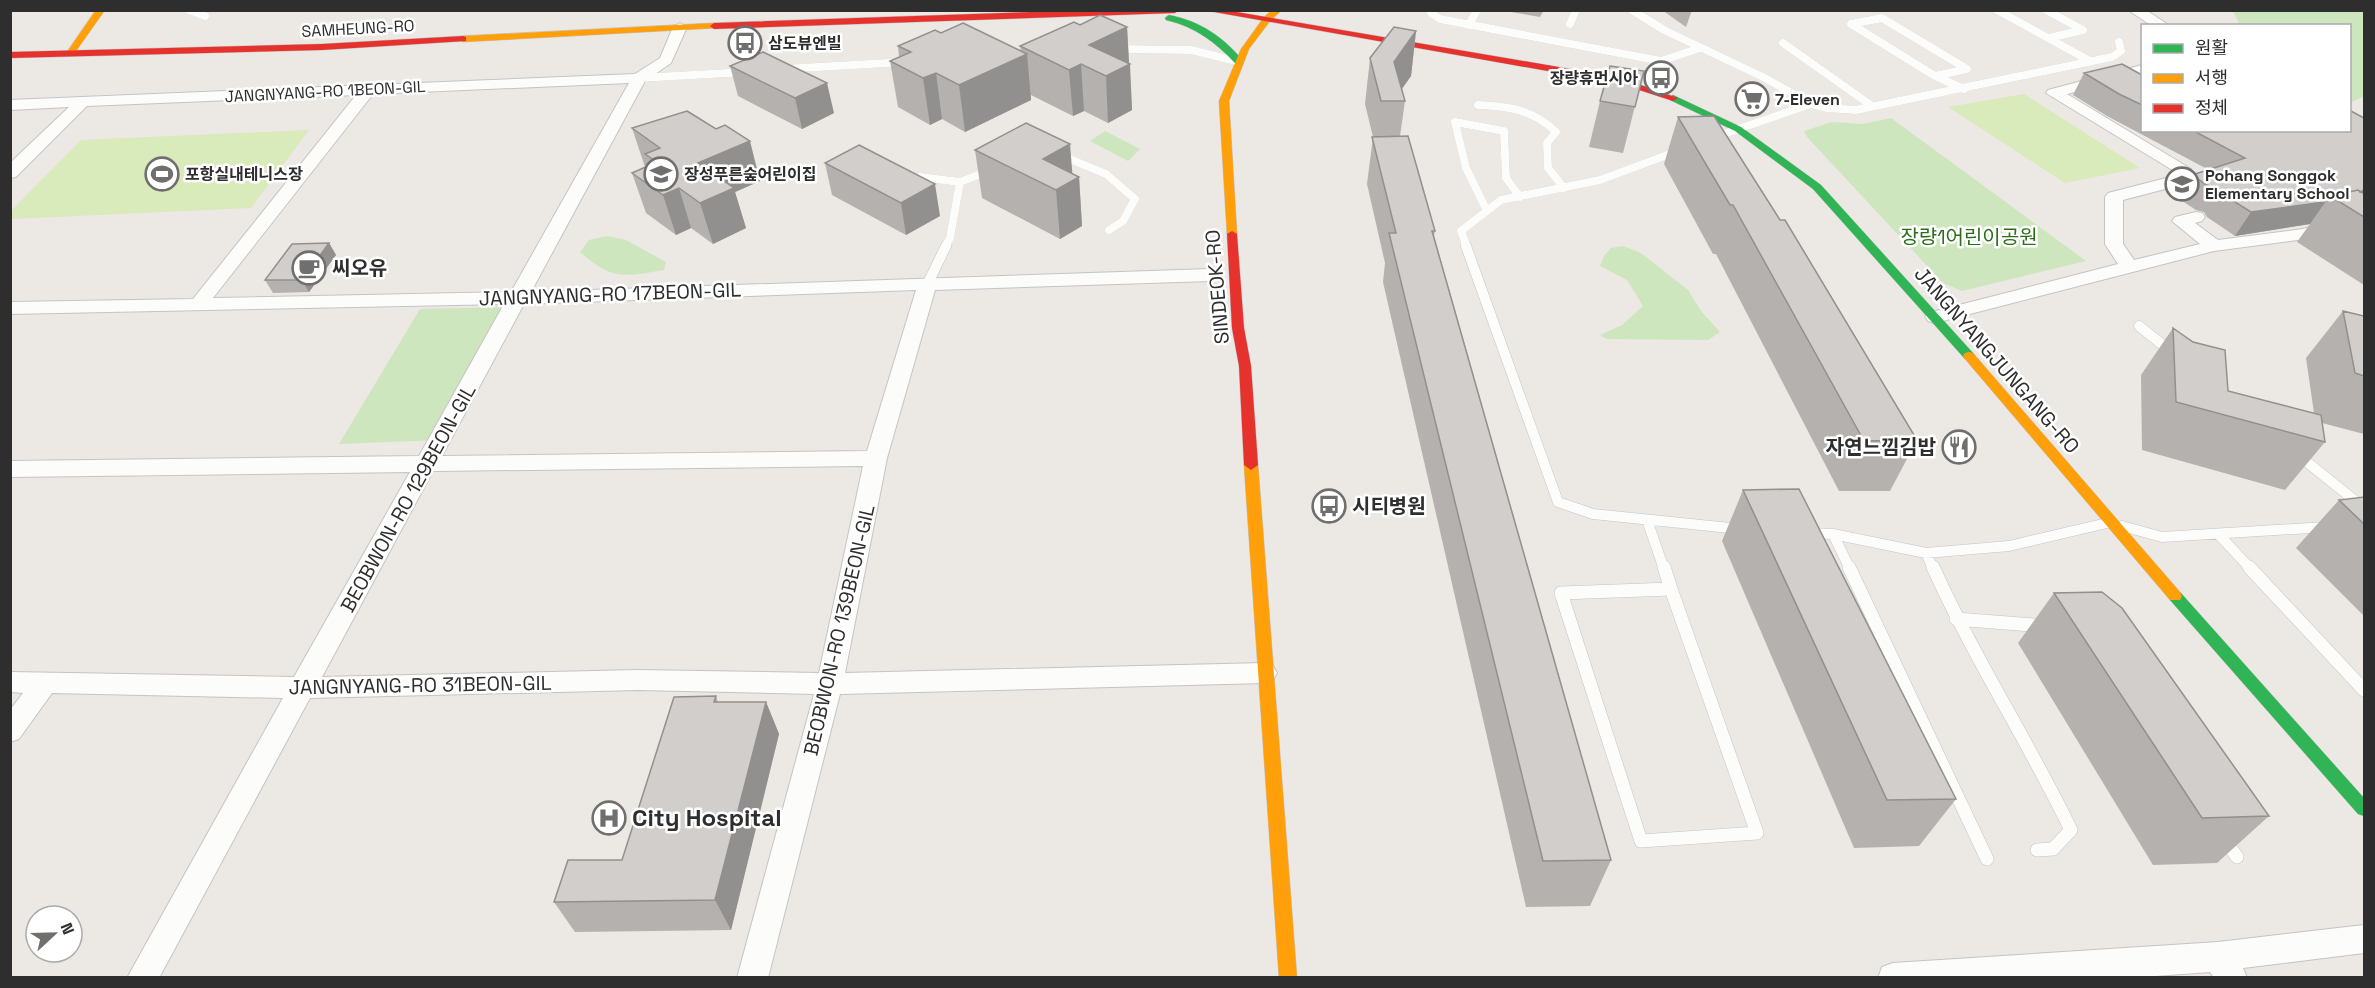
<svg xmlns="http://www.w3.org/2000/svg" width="2375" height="988" viewBox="0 0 2375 988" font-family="'Space Grotesk','Noto Sans KR',sans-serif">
  <rect width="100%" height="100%" fill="#ece8e4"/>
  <path fill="#cee6be" d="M2233,11H2364V96L2350,103V26L2240,25Z
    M1891,118L2086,261L1962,291L1943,283L1807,137L1804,131L1832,122L1863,124Z
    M1105,131L1140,149L1128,161L1090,141Z
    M607,236L626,240L666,262L664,270C623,277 612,280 580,252L589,240Z
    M1623,246L1641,253L1688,290L1701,311L1720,332L1708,340L1607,339L1600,335L1622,325L1643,306L1627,280L1600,266L1604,256L1611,248Z
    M510,307L440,440L339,444L420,309Z"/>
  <path fill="#d9eabb" d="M2024,94L2140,168L2065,183L1948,107Z
    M309,130L251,208L11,219V211L81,140Z"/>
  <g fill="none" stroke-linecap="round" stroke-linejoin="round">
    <g stroke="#c5c4c5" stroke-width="8">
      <path id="lane-far2" d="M189,10L205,16
        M1432,10L1431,13L1440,19L1661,61L1700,48
        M1632,10L1664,30L1765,78L1811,104L1827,108L1856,110L2112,57L2121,51L2119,42
        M1997,10L2090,61
        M2046,10L2083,30L2049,38
        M1882,18L1967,69L1935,76L1851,24Z
        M1570,24L1576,10
        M1469,25L1477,10
        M1783,43L1872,106
        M1115,49L1191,50L1236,61
        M783,69L905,62
        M1935,76L1964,89
        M639,78L746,72
        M1478,105C1508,106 1534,110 1556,132L1547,143L1548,168L1564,188
        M1712,138L1811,104
        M1060,155L1106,174L1135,199L1123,221L1109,230
        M920,177L960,182
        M1487,211L1466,168L1455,122L1504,131L1506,178L1520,197
        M945,247L950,238L960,182L991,170
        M1467,247L1461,231L1501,200L1600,180L1678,151"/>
    </g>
    <g stroke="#c5c4c5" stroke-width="11">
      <path id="lane-far1" d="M1466,246L1558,502L1593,514L1740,529
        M928,283L946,246
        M2139,326L2173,353
        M2297,454L2364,508
        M1647,520L1664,569
        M2122,526L2162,537L2326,527
        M1809,533L1833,534L1926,553L2009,546L2107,523
        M1833,534L1850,569
        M2219,535L2251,569
        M1926,553L1933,569"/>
    </g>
    <g stroke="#c5c4c5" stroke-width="14">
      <path id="lane" d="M1664,567L1671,589
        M1849,567L1987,859
        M1933,567C1974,658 2028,741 2071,830L2053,849L2037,850
        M2249,567L2364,690
        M1671,589L1757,833L1641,841L1561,593Z
        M1956,619L2045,626
        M2224,839L2237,857"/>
    </g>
    <g stroke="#c5c4c5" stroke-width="2">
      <path id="street" d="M2128,10H2146L2170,26H2152Z
        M680,23L687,27L671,63L645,81L531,292L1210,269L1217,271L1219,275L1217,279L1210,281L935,290L887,458L845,673L1264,663L1273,666L1277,673L1273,680L1264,683L840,694L768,978H737L814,694L638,690L310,698L159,978H127L283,698L52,693L19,739L10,742V710L23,693L10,692V672L294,677L410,472L10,477V461L419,456L504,304L10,314V302L193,299L356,95L87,106L16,177L10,178V163L69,107L10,110V100L635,74L660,58L673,27ZM629,83L511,292L213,298L373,94ZM916,290L867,451L442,456L524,304ZM863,466L819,673L638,670L322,677L433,471Z
        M2142,65V74L2067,94L2191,169L2188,183L2123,200V244L2134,260L2200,244L2172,221L2175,217L2196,212L2202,213L2205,217L2202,221L2195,223L2218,240L2303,229L2364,211V222L2305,239L2214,251L1935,323L1928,321L1925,317L1928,313L2118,264L2105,244V197L2108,193L2174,176V171L2046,93L2048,90Z
        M2364,925V953L2243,968L2247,978H2214L2210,972L2128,978H1878L1882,967L1893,963L2218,942Z"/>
    </g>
    <g stroke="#c5c4c5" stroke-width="1">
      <path id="fast" d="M1169,15C1200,21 1224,37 1244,62L1236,64C1215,42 1196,27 1166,20L1165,18Z
        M1673,95L1741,127L1821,185L1973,353L1975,356L1973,359H1965L1813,189L1735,131L1670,100L1668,98Z
        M2175,590L2180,592L2364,798V816L2358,814L2170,600L2168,596L2170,592Z"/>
    </g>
    <g stroke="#c5c4c5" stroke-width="1">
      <path id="slow" d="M96,10H105L74,54H68L67,52Z
        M1272,10H1282L1270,21L1249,49L1229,101L1237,234L1232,237L1227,234L1219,101L1241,49L1264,17Z
        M714,23L717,24V28L463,42L459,39L463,36Z
        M1969,352L1973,353L2180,592L2182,596L2180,600H2170L1965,359L1963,356L1965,353Z
        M1251,460L1258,465L1297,978H1279L1244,465Z"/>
    </g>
    <g stroke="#c5c4c5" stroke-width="1">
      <path id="jam" d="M1087,10H1179L1175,13L714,29L710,26L714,23Z
        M1203,10H1225L1576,70L1638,84L1678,98L1673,101L1633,88L1576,76Z
        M463,36L466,37V41L322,50L10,58V52L322,44Z
        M1232,231L1237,234L1244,328L1251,366L1258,465L1251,470L1244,465L1239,366L1232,328L1227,234Z"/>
    </g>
    <use href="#lane-far2" stroke="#fcfcfb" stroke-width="8"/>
    <use href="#lane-far1" stroke="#fcfcfb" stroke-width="10"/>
    <use href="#lane" stroke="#fcfcfb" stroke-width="13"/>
    <use href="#street" fill="#fcfcfb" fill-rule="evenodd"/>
    <use href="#fast" fill="#30b455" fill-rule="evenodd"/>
    <use href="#slow" fill="#ff9f0a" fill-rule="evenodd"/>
    <use href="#jam" fill="#e5322d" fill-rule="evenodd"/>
  </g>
  <path fill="#b4b1af" d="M1511,10H1544L1540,17L1511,12Z
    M1662,10H1692L1686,27Z
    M1080,25L1127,27L1132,110L1108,123L1084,111L1073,116L1031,95V100L965,132L942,119L930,125L898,107L890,61L899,57L898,46L941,33L1021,51L1020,46Z
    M1416,31L1411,76L1402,89L1405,101L1400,136L1435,231L1434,236L1611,860L1590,906L1526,907L1383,282L1385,263L1367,184L1373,137L1365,104L1370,58Z
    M730,66L834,113L802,129L738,96Z
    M1644,71L1623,153L1589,147L1600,101Z
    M2084,73L2142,75V130H2349L2364,118V285L2297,242L2310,224L2235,236L2207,217L2204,212L2196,210L2178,198L2192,175L2209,170L2107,116L2073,95Z
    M1678,117L1917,440L1890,491H1839L1716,254H1713L1664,164Z
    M632,128L760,181L735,192L746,228L713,244L691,228L676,235L646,213L632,173L645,167Z
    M975,150L1072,174L1079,177L1082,226L1060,239L982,198Z
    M825,163L940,216L906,235L832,195Z
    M329,243L336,255L309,292L273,293L265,280Z
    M2343,311L2364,316V434L2322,423L2325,442L2285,490L2142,450L2141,375L2173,328L2228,391L2314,413L2306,358Z
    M1743,490L1956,799L1919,846L1854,848L1722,541Z
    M2364,497V616L2296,548L2339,500Z
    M2054,593L2269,816L2217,863L2153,865L2018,643Z
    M716,696L718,702H766L779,734L731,930L575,932L554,902L622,860Z"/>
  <path fill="#92908e" d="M1127,27L1129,65L1130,64L1132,110L1108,123L1106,76L1089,45Z
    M1416,31L1411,76L1393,101L1394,62Z
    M1027,54L1031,100L965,132L959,85Z
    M1081,64L1084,111L1073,116L1069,70Z
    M936,73L942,119L930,125L923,78Z
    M827,83L834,113L802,129L795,98Z
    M750,141L760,181L735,192L746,228L713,244L700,203L698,163Z
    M1070,144L1073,181L1079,177L1082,226L1060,239L1056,190L1043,159Z
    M935,184L940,216L906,235L901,203Z
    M679,188L691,228L676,235L663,195Z
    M2326,201L2310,224L2235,236L2251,212Z
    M329,243L336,255L309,292L302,280Z
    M766,702L779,734L731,930L715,900Z"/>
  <path fill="#d1cecb" stroke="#92908e" stroke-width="1.5" d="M1100,15L1127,27L1089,45L1130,64L1106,76L1081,64L1069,70L1020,46L1074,22L1080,25Z
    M963,23L1027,54L959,85L936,73L923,78L890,61L911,52L898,46L935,30L941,33Z
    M1394,27L1416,31L1394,62L1405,101H1381L1370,58Z
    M763,52L827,83L795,98L730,66Z
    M2122,64L2142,75V105L2119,94L2084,73Z
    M1610,66L1644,71L1635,107L1600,101Z
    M2349,110L2364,118V190L2360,192L2358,190L2330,196L2326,201L2324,202L2251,212L2222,194L2219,189L2210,187L2192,175L2245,158L2192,130H2349Z
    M687,111L716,129L725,125L750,141L698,163L734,188L700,203L679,188L663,195L632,173L657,162L645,154L660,148L632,128Z
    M1714,116L1780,220H1785L1917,440L1864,441L1733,205H1730L1678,117Z
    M1026,123L1070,144L1043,159L1079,177L1056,190L975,150Z
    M1408,136L1435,231H1432L1611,860L1543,861L1389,233H1396L1372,137Z
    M859,145L935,184L901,203L825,163Z
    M2358,190L2364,194V217L2330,196Z
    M329,243L302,280H265L292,244Z
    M2343,311L2364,316V376L2355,373Z
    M2173,328L2193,342L2225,350L2228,391L2321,415L2325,442L2176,402Z
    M1799,489L1956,799L1887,800L1743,490Z
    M2364,497V524L2339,500Z
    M2102,592L2122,608L2269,816L2202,818L2054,593Z
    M716,696L714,702H766L715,900L554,902L568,860H622L674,697Z"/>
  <defs>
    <g id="bus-ring" transform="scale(1.725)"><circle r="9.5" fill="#fff" stroke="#706f6e" stroke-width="1.5"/><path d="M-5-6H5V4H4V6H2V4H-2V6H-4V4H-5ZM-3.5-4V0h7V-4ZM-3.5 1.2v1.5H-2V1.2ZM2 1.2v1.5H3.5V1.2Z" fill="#706f6e"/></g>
    <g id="supermarket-ring" transform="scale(1.725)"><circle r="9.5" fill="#fff" stroke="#706f6e" stroke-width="1.5"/><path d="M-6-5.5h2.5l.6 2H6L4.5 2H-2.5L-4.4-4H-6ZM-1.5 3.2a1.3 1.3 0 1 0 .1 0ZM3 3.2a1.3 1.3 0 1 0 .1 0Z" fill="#706f6e"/></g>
    <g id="stadium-ring" transform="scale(1.725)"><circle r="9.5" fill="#fff" stroke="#706f6e" stroke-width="1.5"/><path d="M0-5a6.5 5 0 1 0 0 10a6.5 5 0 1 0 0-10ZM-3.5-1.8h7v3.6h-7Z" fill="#706f6e"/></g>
    <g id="school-ring" transform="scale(1.725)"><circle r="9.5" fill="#fff" stroke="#706f6e" stroke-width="1.5"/><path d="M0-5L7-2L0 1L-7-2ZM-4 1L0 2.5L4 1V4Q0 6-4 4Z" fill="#706f6e"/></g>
    <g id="cafe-ring" transform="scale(1.725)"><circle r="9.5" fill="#fff" stroke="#706f6e" stroke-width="1.5"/><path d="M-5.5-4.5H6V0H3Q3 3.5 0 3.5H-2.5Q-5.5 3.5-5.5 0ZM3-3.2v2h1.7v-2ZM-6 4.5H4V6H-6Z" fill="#706f6e"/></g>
    <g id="restaurant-ring" transform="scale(1.725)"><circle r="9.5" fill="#fff" stroke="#706f6e" stroke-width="1.5"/><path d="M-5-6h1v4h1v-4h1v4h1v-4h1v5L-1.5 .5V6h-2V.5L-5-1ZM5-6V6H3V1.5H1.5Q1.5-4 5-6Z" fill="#706f6e"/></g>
    <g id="hospital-ring" transform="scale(1.725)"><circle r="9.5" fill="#fff" stroke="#706f6e" stroke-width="1.5"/><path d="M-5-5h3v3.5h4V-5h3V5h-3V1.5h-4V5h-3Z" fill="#706f6e"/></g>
  </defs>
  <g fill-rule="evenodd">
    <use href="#bus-ring" x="745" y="43"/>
    <use href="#bus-ring" x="1661" y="78"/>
    <use href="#supermarket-ring" x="1752" y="99"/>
    <use href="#stadium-ring" x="162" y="174"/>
    <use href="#school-ring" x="661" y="174"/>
    <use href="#school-ring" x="2182" y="184"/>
    <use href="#cafe-ring" x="309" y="268"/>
    <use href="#restaurant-ring" x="1959" y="447"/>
    <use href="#bus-ring" x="1329" y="506"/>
    <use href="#hospital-ring" x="609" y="818"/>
  </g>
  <g text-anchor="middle" stroke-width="5" stroke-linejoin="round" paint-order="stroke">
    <g font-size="16" fill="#2e2e2e" stroke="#fff">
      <text transform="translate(358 28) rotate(-3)" y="6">SAMHEUNG-RO</text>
      <text transform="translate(325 91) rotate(-3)" y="6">JANGNYANG-RO 1BEON-GIL</text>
    </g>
    <g font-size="16" font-weight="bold" fill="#2e2e2e" stroke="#fff" text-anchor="start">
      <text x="768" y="49">삼도뷰엔빌</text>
      <text x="1638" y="84" text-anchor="end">장량휴먼시아</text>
      <text x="1775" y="105">7-Eleven</text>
      <text x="185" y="180">포항실내테니스장</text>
      <text x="684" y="180">장성푸른숲어린이집</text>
      <text x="2205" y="181">Pohang Songgok<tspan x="2205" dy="18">Elementary School</tspan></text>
    </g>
    <g font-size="20" fill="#2c6e1b" stroke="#fff">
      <text x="1969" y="244">장량1어린이공원</text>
    </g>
    <g font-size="20" font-weight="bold" fill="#2e2e2e" stroke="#fff" text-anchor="start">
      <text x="332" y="275">씨오유</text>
      <text x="1936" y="454" text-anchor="end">자연느낌김밥</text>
      <text x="1352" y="513">시티병원</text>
    </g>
    <g font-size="20" fill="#2e2e2e" stroke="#fff">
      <text transform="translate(1217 287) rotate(-95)" y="7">SINDEOK-RO</text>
      <text transform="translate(610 294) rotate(-2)" y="7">JANGNYANG-RO 17BEON-GIL</text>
      <text transform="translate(1997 360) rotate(49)" y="7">JANGNYANGJUNGANG-RO</text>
      <text transform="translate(408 498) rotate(-61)" y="7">BEOBWON-RO 129BEON-GIL</text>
      <text transform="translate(839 630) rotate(-77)" y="7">BEOBWON-RO 139BEON-GIL</text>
      <text transform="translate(420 685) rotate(-1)" y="7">JANGNYANG-RO 31BEON-GIL</text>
    </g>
    <g font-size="24" font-weight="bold" fill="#2e2e2e" stroke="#fff" text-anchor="start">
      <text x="632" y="826">City Hospital</text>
    </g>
  </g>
  <rect width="2375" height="988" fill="none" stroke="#2e2e2e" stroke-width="24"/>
  <rect x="2141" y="24" width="210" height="108" fill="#ffffff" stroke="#ababab" stroke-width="1.5"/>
  <rect x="2153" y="44" width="30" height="9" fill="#30b455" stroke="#ababab" stroke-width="1.5"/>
  <text x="2195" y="54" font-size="18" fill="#2e2e2e">원활</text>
  <rect x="2153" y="74" width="30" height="9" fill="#ff9f0a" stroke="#ababab" stroke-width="1.5"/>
  <text x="2195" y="84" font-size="18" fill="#2e2e2e">서행</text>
  <rect x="2153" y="104" width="30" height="9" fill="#e5322d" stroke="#ababab" stroke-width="1.5"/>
  <text x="2195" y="114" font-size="18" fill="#2e2e2e">정체</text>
  <g transform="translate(54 934) rotate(68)"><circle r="28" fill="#ffffff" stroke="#ababab" stroke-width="1.5"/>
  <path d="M0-4.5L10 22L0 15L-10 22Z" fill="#706f6e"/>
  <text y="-9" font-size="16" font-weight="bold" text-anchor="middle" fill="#2e2e2e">N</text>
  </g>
</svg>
